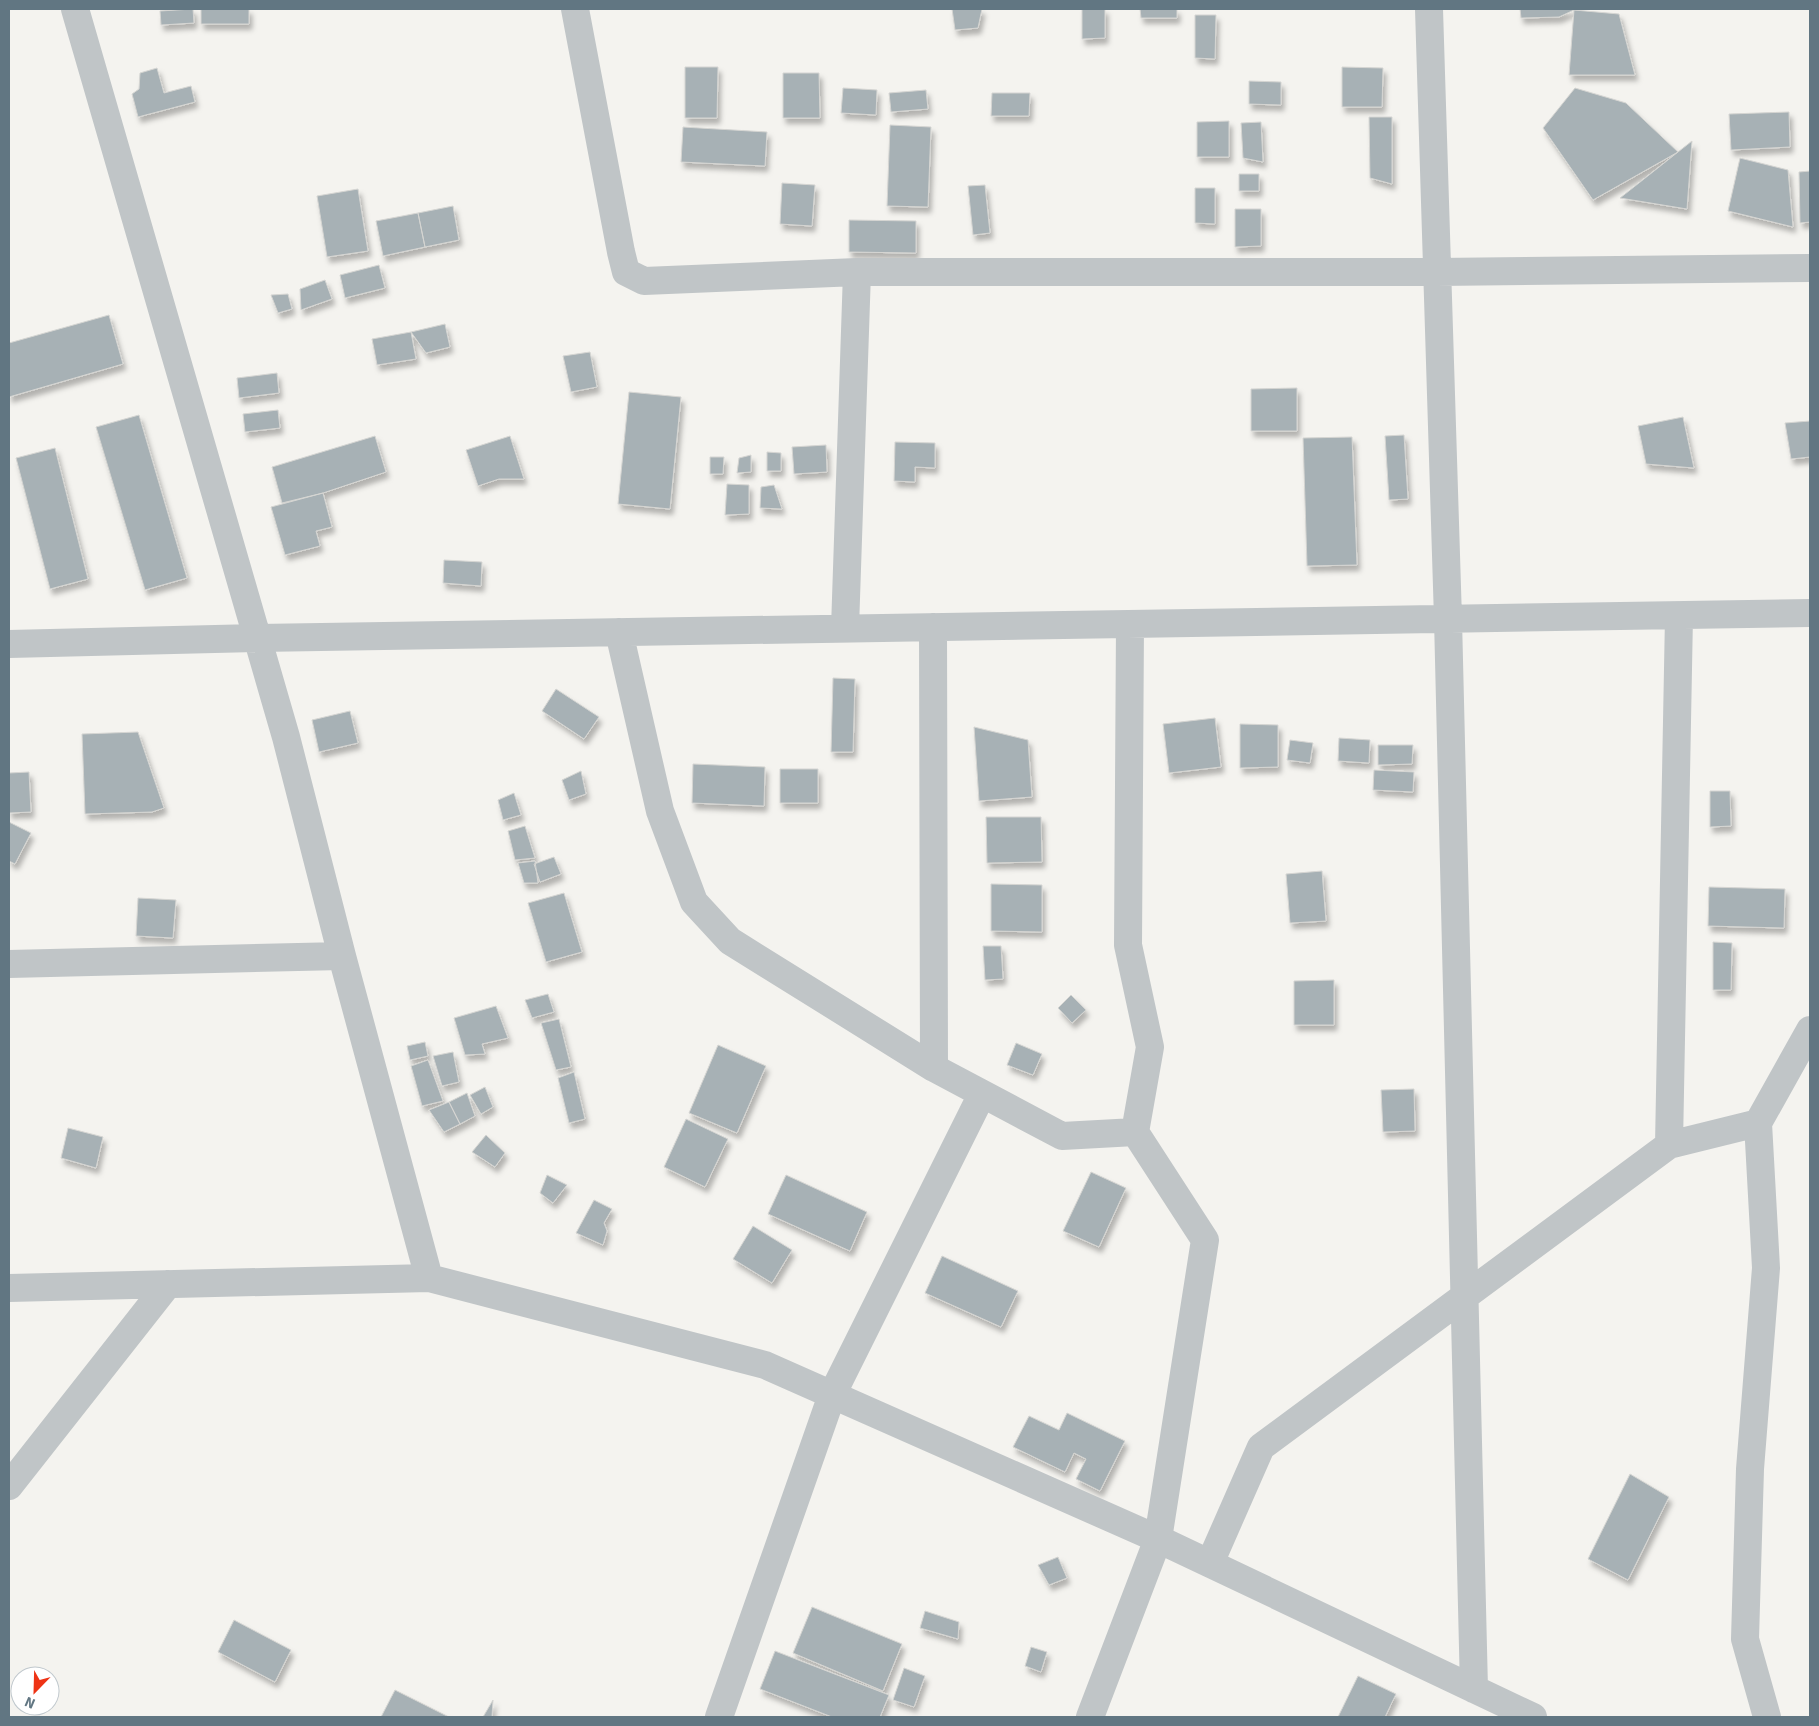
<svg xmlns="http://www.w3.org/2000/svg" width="1819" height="1726" viewBox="0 0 1819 1726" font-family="Signika,sans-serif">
  <defs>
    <filter id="shadow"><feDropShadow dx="3" dy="5.5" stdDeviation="2.5" flood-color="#0004"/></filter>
  </defs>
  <rect width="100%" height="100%" fill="#f4f3ef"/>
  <path fill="#a7b1b5" stroke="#d5d5d2" filter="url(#shadow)" d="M193,9L194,23L161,25L160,11Z
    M201,9H249V24H201Z
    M952,9H982L978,28L955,30Z
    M1082,9H1105V38L1082,39Z
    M1140,9H1177V18H1141Z
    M1520,9H1574V10L1559,17L1521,18Z
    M1574,10L1619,14L1635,75H1569Z
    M1195,15H1216L1215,59L1195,58Z
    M685,67H718L717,118H685Z
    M1342,67L1383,68L1382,107H1342Z
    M157,68L164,93L191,86L195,102L138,117L132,94L139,89L140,73Z
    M783,73H819L820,118H783Z
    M1249,81L1281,82V105L1249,104Z
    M843,88L877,90L876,115L841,113Z
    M1575,88L1626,103L1678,152L1593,200L1543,128Z
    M926,90L928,109L891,112L889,93Z
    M992,93H1030L1029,116H991Z
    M1789,112L1790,147L1731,150L1729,114Z
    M1369,117H1392V184L1370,178Z
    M1229,121V157H1197V122Z
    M1261,122L1263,162L1243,158L1241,123Z
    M890,125L931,127L928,207L887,206Z
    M683,127L767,132L765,166L681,162Z
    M1692,141L1687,209L1620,198L1678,152Z
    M1740,158L1788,170L1793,227L1728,211Z
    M1810,171V222L1800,223L1799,172Z
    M1239,174H1259V191H1239Z
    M782,183L815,185L812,226L780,224Z
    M985,185L990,233L973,235L968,186Z
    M1195,188H1215V224L1195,223Z
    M358,189L368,251L327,257L317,196Z
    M453,206L459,240L425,247L418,213Z
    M1235,209H1261V246L1235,247Z
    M418,213L425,247L383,256L376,221Z
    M849,220L916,221V253L849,252Z
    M379,265L385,288L345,298L340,275Z
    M325,280L332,299L301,310L300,289Z
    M288,294L292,309L278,313L271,295Z
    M109,315L123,364L9,397V343Z
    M445,324L450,347L426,353L411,332Z
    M411,332L416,359L377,365L372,339Z
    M590,352L597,387L571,392L563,356Z
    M277,373L279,393L239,398L237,378Z
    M1297,388V431H1251V389Z
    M629,392L681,397L670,509L618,504Z
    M278,410L280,428L245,432L243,414Z
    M139,415L187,578L145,590L96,427Z
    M1683,417L1694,468L1646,464L1638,426Z
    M1810,421V457L1791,459L1785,423Z
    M1404,435L1408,499L1389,500L1385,436Z
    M375,436L386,472L323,493L282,503L272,467Z
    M510,436L524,479H499L478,486L466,450Z
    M1352,437L1357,565L1307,566L1303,438Z
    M895,442L935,443V468L915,467V482L894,481Z
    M826,445L827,472L794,474L792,447Z
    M55,448L88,579L50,589L16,458Z
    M767,452L781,453V471H767Z
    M751,455V472L737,473L739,458Z
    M710,457H724L723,474H710Z
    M727,484L749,485V514L725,515Z
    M774,485L782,509L760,508L761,487Z
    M323,493L332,527L316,531L320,546L285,555L271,507Z
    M444,560L482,562L481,586L443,583Z
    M833,678L855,679L853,752H831Z
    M556,689L599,717L584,739L542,711Z
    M350,711L358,743L319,752L312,720Z
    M1215,718L1221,767L1169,773L1163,724Z
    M1240,724L1278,725V767L1240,768Z
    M974,727L1028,740L1032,797L979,801Z
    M138,732L164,808L152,812L85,814L82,734Z
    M1339,738L1370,740L1369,763L1338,761Z
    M1290,740L1313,743L1310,763L1287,760Z
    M1378,745H1413L1412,764L1378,765Z
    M693,764L765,767L764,806L692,803Z
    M780,769H818V803H780Z
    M1374,770L1414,772L1413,792L1373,790Z
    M581,771L586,794L569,800L562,780Z
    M29,772L31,812L9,813V773Z
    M1710,791H1730L1731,826L1710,827Z
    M514,793L521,815L503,820L498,800Z
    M986,817H1041L1042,862L987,863Z
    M9,822L31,833L15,864L9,861Z
    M525,826L535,858L515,860L508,831Z
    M554,857L561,874L540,882L534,864Z
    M535,861L538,883H524L518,863Z
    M1322,871L1326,921L1290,923L1286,874Z
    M991,884L1042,885V932L991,931Z
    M1709,887L1785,889L1784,928L1708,926Z
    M564,893L582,952L546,962L528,903Z
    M138,898L176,900L173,938L136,936Z
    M1713,942L1732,943L1731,990H1713Z
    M983,946H1001L1003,979L985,980Z
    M1334,980V1025H1294V981Z
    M548,994L554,1012L532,1018L525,1000Z
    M1071,995L1086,1010L1072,1023L1058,1008Z
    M496,1006L508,1038L482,1044L485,1054L465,1055L454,1018Z
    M559,1019L571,1067L556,1070L541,1023Z
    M425,1042L428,1056L410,1060L407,1046Z
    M1016,1043L1042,1054L1033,1075L1007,1065Z
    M718,1045L766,1066L737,1133L689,1113Z
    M453,1052L459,1082L442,1086L433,1056Z
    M428,1060L443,1101L422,1106L411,1066Z
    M574,1072L585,1119L569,1123L558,1078Z
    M485,1087L493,1107L481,1114L470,1095Z
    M1414,1089L1415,1131L1383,1132L1381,1090Z
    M467,1093L475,1116L460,1124L449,1102Z
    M449,1102L460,1124L444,1132L429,1110Z
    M686,1119L728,1139L705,1187L664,1167Z
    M68,1128L103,1137L96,1168L61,1158Z
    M486,1135L505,1153L495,1167L472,1152Z
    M1091,1172L1126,1188L1099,1247L1063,1231Z
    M547,1175L567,1185L553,1203L540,1193Z
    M786,1175L867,1212L850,1251L768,1214Z
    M594,1200L612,1209L604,1223L607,1231L603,1245L576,1233Z
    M753,1226L792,1250L772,1283L733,1259Z
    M942,1256L1018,1291L1001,1327L925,1293Z
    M1067,1413L1125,1441L1100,1491L1076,1479L1086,1459L1074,1453L1065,1472L1013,1447L1029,1416L1059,1430Z
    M1630,1474L1669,1497L1628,1580L1588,1559Z
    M1058,1557L1067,1578L1049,1585L1038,1565Z
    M812,1607L902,1644L883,1691L793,1653Z
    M925,1611L959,1622L958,1639L920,1628Z
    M234,1620L291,1650L275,1682L218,1652Z
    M1031,1647L1047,1652L1041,1672L1025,1666Z
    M775,1651L889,1695L880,1717H832L760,1689Z
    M904,1668L925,1676L914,1707L893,1700Z
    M1358,1676L1396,1694L1385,1717H1338Z
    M395,1690L449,1717H381Z
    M493,1700L492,1717H483Z"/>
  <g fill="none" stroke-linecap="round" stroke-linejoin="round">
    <path stroke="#c0c5c7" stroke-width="28" d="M75,9L286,737L342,956L429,1278L765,1365L1158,1539L1533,1717
      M575,9L621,252L626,272L644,281L857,272H1437L1810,268
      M1429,9L1448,619L1474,1689
      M933,627L934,1068L1062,1136L1135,1132
      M845,628L857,272
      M619,632L660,811L694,902L730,941L934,1068
      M9,644L258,638L1810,613
      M9,964L342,956
      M1669,1145L1679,616
      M9,1288L429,1278
      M9,1486L168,1284
      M1210,1563L1261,1447L1669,1145L1758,1123
      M719,1717L832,1395L982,1094
      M1090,1717L1158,1539L1205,1240L1135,1132L1150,1047L1128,945L1130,624
      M1767,1717L1745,1639L1750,1469L1766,1268L1758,1123L1810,1030"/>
  </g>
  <rect width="1819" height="1726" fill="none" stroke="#617682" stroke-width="20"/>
  <g transform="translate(35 1691) rotate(203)"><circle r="24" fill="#ffffff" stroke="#c0c8cd"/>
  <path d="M0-4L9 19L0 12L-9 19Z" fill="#ee3315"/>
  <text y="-8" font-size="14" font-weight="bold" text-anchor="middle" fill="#617682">N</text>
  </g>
</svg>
